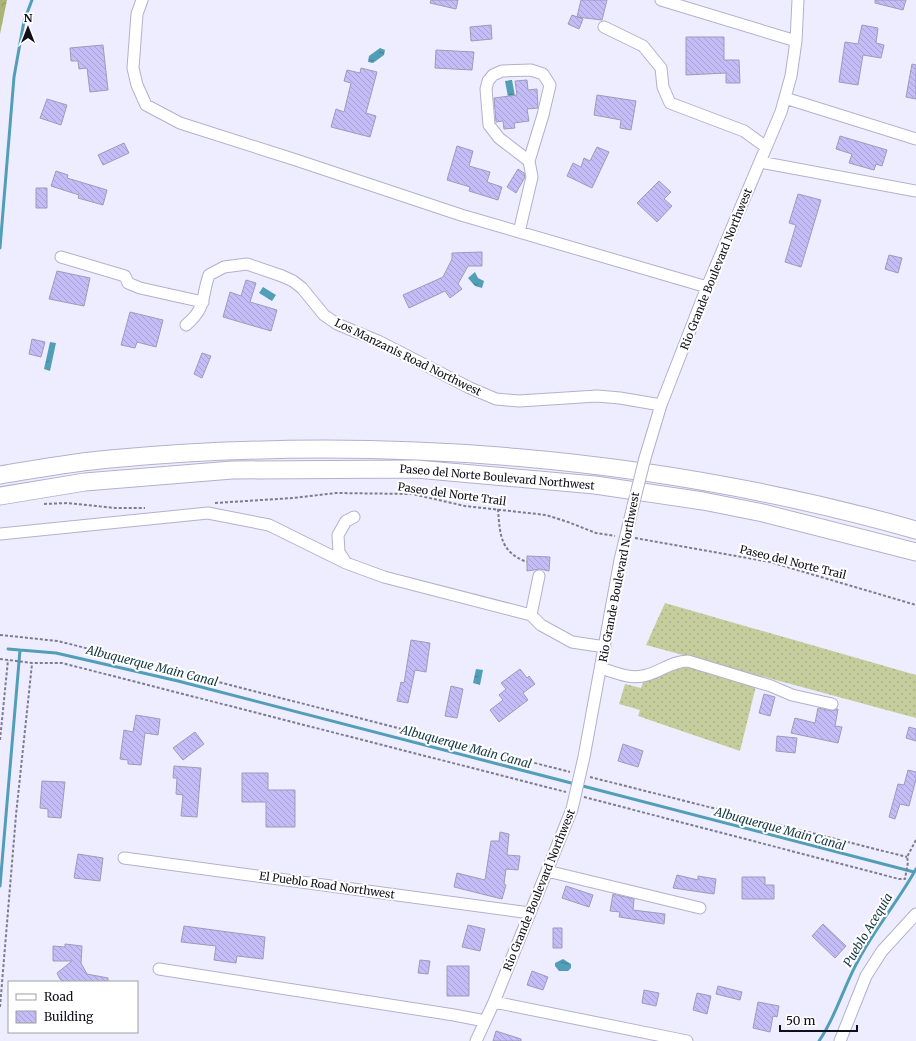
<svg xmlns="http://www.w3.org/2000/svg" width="916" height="1041" viewBox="0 0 916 1041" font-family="Merriweather,serif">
  <defs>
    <pattern id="grass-dots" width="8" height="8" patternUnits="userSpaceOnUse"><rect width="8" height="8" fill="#c6cd9d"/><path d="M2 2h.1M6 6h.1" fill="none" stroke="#a9af87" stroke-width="1.8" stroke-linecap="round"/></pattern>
    <pattern id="forest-crowns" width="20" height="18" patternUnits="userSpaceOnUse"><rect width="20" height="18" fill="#abb375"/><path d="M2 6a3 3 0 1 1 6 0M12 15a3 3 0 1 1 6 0" fill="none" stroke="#929965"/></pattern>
    <pattern id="water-ripples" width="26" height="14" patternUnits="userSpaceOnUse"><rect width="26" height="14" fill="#529eb7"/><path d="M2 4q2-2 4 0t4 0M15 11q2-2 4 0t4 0" fill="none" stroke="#437f94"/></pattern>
    <pattern id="building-back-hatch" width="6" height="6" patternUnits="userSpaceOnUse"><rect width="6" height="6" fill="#c3bcf7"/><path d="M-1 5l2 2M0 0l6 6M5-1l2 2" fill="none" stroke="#a6a0d3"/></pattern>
  </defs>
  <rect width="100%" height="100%" fill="#eeedff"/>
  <path fill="url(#grass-dots)" d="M665,603L916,675V718L646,645Z
    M687,667L756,686L740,751L638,716L640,710L619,704L625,684L641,688L643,682C658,678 671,670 687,667Z"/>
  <path fill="url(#forest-crowns)" d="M0,0H7L0,34Z"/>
  <path fill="url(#water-ripples)" d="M380,48L385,50L384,55L373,63L368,62L369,56Z
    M512,80L515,96L508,97L505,81Z
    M475,272L478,278L484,281L482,288L475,286L468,278Z
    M263,287L276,295L272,301L259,293Z
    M50,342L56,343L50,371L44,369Z
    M476,669L483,670L480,685L473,683Z
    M563,959L571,964V968L568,971H559L555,966V963Z"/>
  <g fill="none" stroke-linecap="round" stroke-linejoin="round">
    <path stroke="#529eb7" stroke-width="3" d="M0,248L14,77L24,21L32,0
      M8,649L56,653L178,681L914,872
      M0,886L20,650
      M819,1041C836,1017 844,985 859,959C876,927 899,900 916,869"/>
  </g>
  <path fill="url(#building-back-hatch)" stroke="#9e9bb8" d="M431,0H458L456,9L430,3Z
    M581,0H607L602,20L577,17Z
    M875,0H906L903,10L875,3Z
    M572,15L583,19L579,29L568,24Z
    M491,25L492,39L471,41L470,27Z
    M862,25L878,28L876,43L884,45L881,58L863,55L858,85L839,82L845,42L858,44Z
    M686,37H724V60H739L740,83H726V73L686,75Z
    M103,45L108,90L90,92L87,68L79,69L78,61H71L70,48Z
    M436,50L474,52L472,70L435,68Z
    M912,64L916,65V99L906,97Z
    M361,68L377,72L366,113L376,116L370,137L331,127L336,109L344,112L351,83L344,81L347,70L360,73Z
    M527,80L528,90L537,89L538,108L527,109L529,121L514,123L515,128L504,129L503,121L496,122L494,98L517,95L515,81Z
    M597,95L636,101L631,130L620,128L621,120L594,115Z
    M47,99L67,105L61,125L40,118Z
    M840,136L887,150L882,166L876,164L874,170L849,163L852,154L836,149Z
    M124,143L129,153L103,165L98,155Z
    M457,146L473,151L469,166L490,172L487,182L502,187L498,200L469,191L470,187L447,180Z
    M597,147L609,152L592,188L567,176L573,163L581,167L584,158L590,161Z
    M518,169L524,173L525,177L516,193L507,187Z
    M56,171L68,175L67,178L107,190L103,205L78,198L79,195L51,186Z
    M659,181L671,192L664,199L672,206L657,222L637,203Z
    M36,188H47V208H36Z
    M798,194L821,200L801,267L785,262L796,225L789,223Z
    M482,252V266H468L458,284L462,289L450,298L445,291L409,308L403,295L443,277L452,259V253Z
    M889,255L902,258L898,273L885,269Z
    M57,271L90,278L84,306L49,299Z
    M246,280L256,283L250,302L277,310L271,331L223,317L230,292L241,296Z
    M130,312L163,320L156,347L137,342L135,348L121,345Z
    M32,339L45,342L41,357L29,354Z
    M202,353L211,356L202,378L194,374Z
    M527,556L550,557L549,571L540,569L527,571Z
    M411,640L430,643L426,672L415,670L408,703L397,701L401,682L404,683Z
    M520,669L527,678L529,676L535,684L523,693L528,700L499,722L490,710L503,700L499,695L506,689L501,683Z
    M451,686L463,689L457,718L445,716Z
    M764,694L775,697L770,716L759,713Z
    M818,708L831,711L838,709L835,726L842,727L838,743L791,733L795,718L815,723Z
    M136,715L160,719L158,735L145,733L141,765L128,764V760L120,759L124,730L133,732Z
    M909,727L916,729V741L906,738Z
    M195,732L204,744L183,760L173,748Z
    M777,736L797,738L795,753L776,751Z
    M623,744L643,751L638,767L618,761Z
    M174,766L201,768L197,817L181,816L183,795L176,794L177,778H173Z
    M908,770L916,772V779L909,806L900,804L895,819L889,817L898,784L904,785Z
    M242,773H268V790H295V827H266V802H242Z
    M42,781L65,782L61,818L48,817V809L40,808Z
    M500,832L509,834L507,855L520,856L518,870L506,869L504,884L506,885L502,899L454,887L457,873L485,880L491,841H499Z
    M78,854L103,858L100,881L74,878Z
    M677,875L698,880V876L716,879L714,894L673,888Z
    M742,877H765V885H774V899H742Z
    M566,886L593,895L589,907L562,898Z
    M613,894L634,899L633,910L665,914L664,924L619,917L620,912L610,911Z
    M823,924L846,946L835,958L812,936Z
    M468,925L485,929L480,951L462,947Z
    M184,926L265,937L263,959L237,956L236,963L214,960L216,946L181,942Z
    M553,928H562V948H553Z
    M65,944L82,946L81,963L87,974L108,978V982H65L60,979L57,973L72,961H53V946L65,947Z
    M420,960L430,961L428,974L418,973Z
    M447,966H469V996H447Z
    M532,971L548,977L543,990L527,985Z
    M718,986L742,992L740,1000L716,994Z
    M644,990L659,993L656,1006L642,1003Z
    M697,993L711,996L707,1014L693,1010Z
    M758,1002L779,1006L777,1017L773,1016L770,1032L753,1028Z
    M496,1031L521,1039V1041H493Z"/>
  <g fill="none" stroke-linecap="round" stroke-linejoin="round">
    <g stroke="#b3b0cd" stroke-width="13">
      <path id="minor" d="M142,0L137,14L133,68L137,85L146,105L180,123L296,160L461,215L707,287
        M661,0L796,41
        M604,27L643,46L661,68L663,87L670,103L744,131L766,147
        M785,98L916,139
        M760,162L916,191
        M519,232L532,177L529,161L499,138L489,125L486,89L488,81L493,75L502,71L531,70L543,74L550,85L543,115L529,161
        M61,257L125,276L128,283L140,288L203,302
        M186,325C207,307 201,298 209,275L224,267L247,264L282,276L293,281L302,288L324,315L337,324L378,341L470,388L496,399L519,401L597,396L620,398L661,405
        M645,458L661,405L707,287L781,112L791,76L796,41L798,0
        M354,517L346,521L338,535L339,552L346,563L384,577L531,615L541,625L572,642L605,647
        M0,534L208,513L269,525L346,563
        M531,615L539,576
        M601,668C616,673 631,680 647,675C661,671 673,661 688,661L771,686L792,695L832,704
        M124,858L530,913
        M547,871L700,908
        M159,969L454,1015L485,1021
        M494,1002L687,1041
        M476,1041L494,1002L572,809L584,757L620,560L633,506
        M840,1041L866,976L882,951L916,914"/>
    </g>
    <g stroke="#b3b0cd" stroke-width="19">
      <path id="highway" d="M0,475C37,469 74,462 110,459C380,434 655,456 916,530
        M0,496L85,482L232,470L416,469L595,485L703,501L763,513L916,552"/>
    </g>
    <path stroke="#7d7c8a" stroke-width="2" stroke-dasharray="3 2" stroke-linecap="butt" d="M215,503L293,498L336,493L412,494L465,506L546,515L568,522L596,533L615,536
      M44,504L67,503L115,508H145
      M498,509C500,535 500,552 527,562
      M635,538L770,562L916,605
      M0,635L58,641L570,772
      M0,659L32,663H62L566,792
      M0,740L8,660
      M590,777L907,857
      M584,797L899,879H905L908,862L907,857L916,840
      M0,1007L16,815L32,664"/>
    <use href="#minor" stroke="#fff" stroke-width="11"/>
    <use href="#highway" stroke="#fff" stroke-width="17"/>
    <g stroke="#b3b0cd" stroke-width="13" stroke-linecap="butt">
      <path id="minor-bridge" d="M633,506L645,458"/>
    </g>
    <use href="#minor-bridge" stroke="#fff" stroke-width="11"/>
  </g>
  <g text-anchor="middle" stroke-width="4" stroke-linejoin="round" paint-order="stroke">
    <g font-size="11" fill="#100f19" stroke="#fff">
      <text transform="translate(716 269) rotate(-68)" y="4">Rio Grande Boulevard Northwest</text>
      <text transform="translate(408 357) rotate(26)" y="4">Los Manzanis Road Northwest</text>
      <text transform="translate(497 477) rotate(5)" y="4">Paseo del Norte Boulevard Northwest</text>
      <text transform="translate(452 494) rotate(8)" y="4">Paseo del Norte Trail</text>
      <text transform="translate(793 562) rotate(14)" y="4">Paseo del Norte Trail</text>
      <text transform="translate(619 577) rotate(-79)" y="4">Rio Grande Boulevard Northwest</text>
      <text transform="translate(327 885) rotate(8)" y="4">El Pueblo Road Northwest</text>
      <text transform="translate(539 890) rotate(-68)" y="4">Rio Grande Boulevard Northwest</text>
    </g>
    <g font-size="12" font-style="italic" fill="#133742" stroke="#fff">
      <text transform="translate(152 666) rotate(14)" y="4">Albuquerque Main Canal</text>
      <text transform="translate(466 747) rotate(15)" y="4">Albuquerque Main Canal</text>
      <text transform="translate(780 829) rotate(15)" y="4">Albuquerque Main Canal</text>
      <text transform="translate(868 930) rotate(-59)" y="4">Pueblo Acequia</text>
    </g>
  </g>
  <rect x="8" y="981" width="130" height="52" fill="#ffffff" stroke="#9f9fa3"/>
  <rect x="16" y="994" width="20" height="6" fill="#ffffff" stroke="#9f9fa3"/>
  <text x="44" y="1001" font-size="12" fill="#100f19">Road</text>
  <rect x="16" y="1011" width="20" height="12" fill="url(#building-back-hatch)" stroke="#9f9fa3"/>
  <text x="44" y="1021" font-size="12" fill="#100f19">Building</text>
  <g transform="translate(28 28)" stroke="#ffffff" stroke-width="3" paint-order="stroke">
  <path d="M0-3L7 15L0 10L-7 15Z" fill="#100f19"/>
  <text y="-6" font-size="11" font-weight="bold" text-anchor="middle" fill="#100f19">N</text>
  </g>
  <path d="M780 1025v6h77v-6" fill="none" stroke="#100f19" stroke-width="2"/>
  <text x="786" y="1025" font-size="12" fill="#100f19" stroke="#ffffff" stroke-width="3" paint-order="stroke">50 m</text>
</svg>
